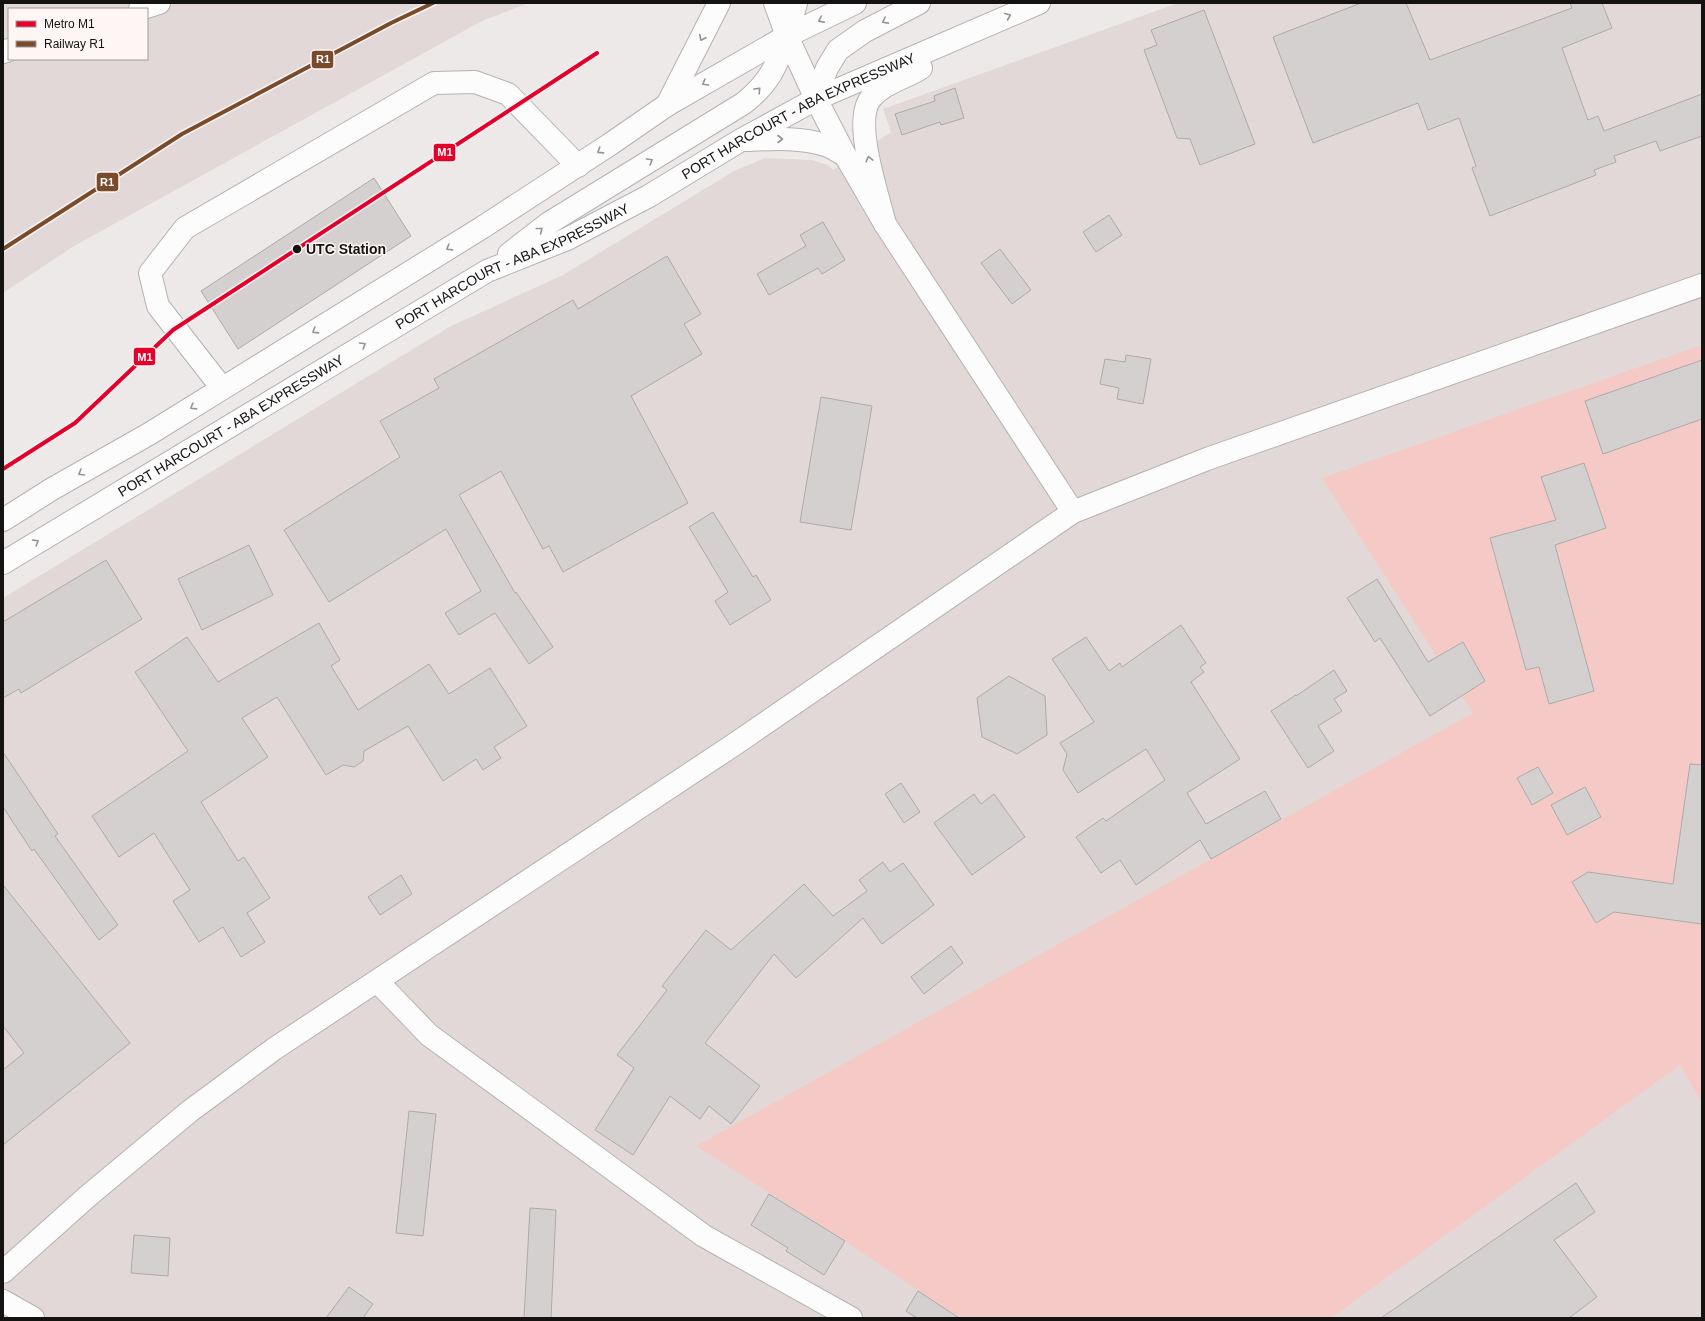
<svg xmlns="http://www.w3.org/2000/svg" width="1705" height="1321" viewBox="0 0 1705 1321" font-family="Arial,sans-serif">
  <rect width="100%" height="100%" fill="#eee9e9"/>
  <path fill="#e2d8d7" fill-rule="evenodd" d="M3,3H529L482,21L74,246L3,293ZM9,9H147V59H9Z
    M1178,3H1702V1318H3V598L451,326L563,275L734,171L765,158L812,160L828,165L833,170L891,132L883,109Z"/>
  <path fill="#f5cac6" d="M1702,345V1103L1680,1065L1331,1318H959L845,1241L696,1146L1473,713L1322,478Z"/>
  <path fill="#d4d0d0" stroke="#aeaaaa" d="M1361,3H1406L1430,60L1572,8L1570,3H1602L1612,28L1562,48L1588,120L1598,116L1604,131L1702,94V136L1660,151L1656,141L1614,156L1616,162L1594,170L1596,175L1490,216L1472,168L1476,166L1459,118L1428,130L1418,103L1313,143L1273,37Z
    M1204,10L1255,144L1200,165L1190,139L1177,138L1144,50L1157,45L1151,30Z
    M955,88L964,118L941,125L940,122L902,135L895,114L935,101L934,96Z
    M374,178L411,236L238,349L201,291Z
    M1109,215L1122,235L1096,252L1083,232Z
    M823,222L845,260L822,274L818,268L769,295L757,274L806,246L800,235Z
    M1000,249L1031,290L1012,304L981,263Z
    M667,256L701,314L684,324L702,354L631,396L688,503L563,572L549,546L543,549L501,471L459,495L515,593L516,592L553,647L529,664L495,613L459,635L445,613L481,591L446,529L329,602L284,530L400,457L380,421L439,388L434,379L573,300L578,309Z
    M1126,355L1151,359L1143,404L1117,399L1119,388L1100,384L1105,359L1125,362Z
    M1702,360V419L1603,454L1585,401Z
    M821,397L872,406L851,530L800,522Z
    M1584,463L1606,528L1555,545L1594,691L1549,704L1539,667L1526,670L1490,538L1556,520L1541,477Z
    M713,512L753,577L756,575L771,600L730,625L715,601L728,592L689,527Z
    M249,545L273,595L202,630L178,579Z
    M106,560L142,619L21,693L19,689L3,698V622Z
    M1377,579L1428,662L1463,642L1485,681L1430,716L1380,638L1375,642L1347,598Z
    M319,623L340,660L331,666L358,710L429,664L449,694L490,668L527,726L494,747L501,758L483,770L476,759L443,781L408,726L364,751L363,761L354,767L343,765L326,775L277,697L242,718L268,757L201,802L238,861L244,857L270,898L247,913L265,942L241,957L223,927L199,942L173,901L190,890L154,833L119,857L92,816L188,751L135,672L187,637L218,682Z
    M1181,625L1206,663L1200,667L1204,672L1191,682L1240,759L1187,793L1206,824L1265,791L1281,819L1211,859L1200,840L1136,885L1120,860L1101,873L1076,837L1103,818L1106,821L1165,780L1146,749L1078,793L1063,770L1067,754L1060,743L1094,722L1052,659L1086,637L1109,671L1120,663L1122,667Z
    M1334,670L1347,691L1334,699L1342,711L1318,726L1334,751L1308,768L1271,711L1296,695V696Z
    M1009,676L1045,696L1047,735L1017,754L982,737L977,698Z
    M3,752L58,834L55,836L118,925L99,940L34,849L32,851L3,807Z
    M1690,764L1702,765V924L1614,912L1596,923L1572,882L1588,872L1673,884Z
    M1538,767L1553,793L1532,805L1517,778Z
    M901,783L920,812L904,823L885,794Z
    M1585,787L1601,817L1567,835L1551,805Z
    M974,794L981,804L994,794L1025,837L972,875L934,823Z
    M883,862L890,872L903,863L934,905L882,944L863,918L796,978L774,954L705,1043L760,1086L731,1124L709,1106L700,1119L670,1096L633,1155L595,1130L634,1068L617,1055L667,990L662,986L706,930L731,950L804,884L833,916L867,891L859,880Z
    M401,875L412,894L380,915L368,897Z
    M3,885L130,1043L3,1145V1070L24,1053L3,1026Z
    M951,946L963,963L924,994L911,977Z
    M409,1111L436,1114L423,1236L396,1233Z
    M1576,1183L1595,1212L1554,1240L1597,1297L1569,1318H1381Z
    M769,1194L845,1241L824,1275L786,1251L788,1248L751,1225Z
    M530,1208L556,1210L551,1318H524Z
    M134,1235L170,1238L168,1276L131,1273Z
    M349,1287L373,1304L363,1318H326Z
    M918,1291L959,1318H917L906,1311Z"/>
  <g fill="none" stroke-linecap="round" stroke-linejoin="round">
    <g stroke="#b5b2b1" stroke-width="24">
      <path id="minor" d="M775,3L787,36L816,99L845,155L885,224L1073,512
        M140,9L159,3
        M787,36L796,3
        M3,52L9,50
        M222,388L158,306L150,273L185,228L434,83L475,82L508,94L578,166
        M377,981L429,1035L704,1236L851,1318
        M3,1272L88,1196L190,1111L274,1049L732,746L1073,512L1207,459L1702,285
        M3,1301L33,1318"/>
    </g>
    <g stroke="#b5b2b1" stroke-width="24">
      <g id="highway">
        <path d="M816,99L827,68L838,50L865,31L919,3"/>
        <path d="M667,105L719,3"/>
        <path d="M746,140C772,139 800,137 825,145C832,147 838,152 845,155"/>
        <path d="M885,224C878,195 852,121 871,98C883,83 906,78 921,68"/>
        <path d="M509,254L549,223L744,103C770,82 776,67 787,36"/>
        <path d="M3,520L52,489L149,434L483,227L609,145L667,105L787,36L855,3"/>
        <path id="s1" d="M3,563L487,271L567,239L649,196L741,140L816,99L1039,3"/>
      </g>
    </g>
    <use href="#minor" stroke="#fcfcfc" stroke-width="22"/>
    <use href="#highway" stroke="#fcfcfc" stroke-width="22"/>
    <g stroke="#fdf6f5" stroke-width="7">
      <path id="rail-1" d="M3,249L182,134L391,23L433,3"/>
    </g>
    <use href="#rail-1" stroke="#7a4b2a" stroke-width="4"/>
    <g stroke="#fdf6f5" stroke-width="7">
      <path id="metro-1" d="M3,469L75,423L173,330L597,53"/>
    </g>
    <use href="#metro-1" stroke="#e4002b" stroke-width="4"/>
  </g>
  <defs><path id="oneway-chevron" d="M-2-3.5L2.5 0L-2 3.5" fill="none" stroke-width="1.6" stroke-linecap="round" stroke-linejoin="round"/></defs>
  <g stroke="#949393">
    <use href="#oneway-chevron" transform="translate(1008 16) rotate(-23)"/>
    <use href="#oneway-chevron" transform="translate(821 20) rotate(154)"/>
    <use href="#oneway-chevron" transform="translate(885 21) rotate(152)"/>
    <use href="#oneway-chevron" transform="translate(702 38) rotate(117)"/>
    <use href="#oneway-chevron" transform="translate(705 83) rotate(150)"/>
    <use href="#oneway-chevron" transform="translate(758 90) rotate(-47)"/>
    <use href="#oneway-chevron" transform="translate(780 139)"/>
    <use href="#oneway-chevron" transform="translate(600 151) rotate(147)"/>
    <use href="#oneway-chevron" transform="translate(869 159) rotate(-104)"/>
    <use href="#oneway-chevron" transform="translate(650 161) rotate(-31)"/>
    <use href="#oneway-chevron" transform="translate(540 230) rotate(-38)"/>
    <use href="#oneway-chevron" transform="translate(449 248) rotate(148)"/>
    <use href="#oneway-chevron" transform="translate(315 331) rotate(148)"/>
    <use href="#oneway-chevron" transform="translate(363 345) rotate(-31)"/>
    <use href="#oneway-chevron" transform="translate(193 407) rotate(148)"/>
    <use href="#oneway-chevron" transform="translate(81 473) rotate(150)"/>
    <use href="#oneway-chevron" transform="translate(36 542) rotate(-31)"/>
  </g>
  <circle fill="#151312" stroke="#fdf6f5" stroke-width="1.5" cx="297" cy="249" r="5"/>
  <g text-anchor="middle" stroke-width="3" stroke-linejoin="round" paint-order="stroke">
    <g font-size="14" fill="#151312" stroke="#fdf6f5">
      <text dy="5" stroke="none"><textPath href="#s1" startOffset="914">PORT HARCOURT - ABA EXPRESSWAY</textPath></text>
      <text dy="5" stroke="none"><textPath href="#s1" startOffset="590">PORT HARCOURT - ABA EXPRESSWAY</textPath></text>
      <text dy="5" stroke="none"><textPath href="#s1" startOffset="266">PORT HARCOURT - ABA EXPRESSWAY</textPath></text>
    </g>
    <g font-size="14" font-weight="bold" fill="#151312" stroke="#fdf6f5" text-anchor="start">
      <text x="306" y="254">UTC Station</text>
    </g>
  </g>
  <g stroke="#fdf6f5" stroke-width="1.5">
    <rect x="311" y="50" width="23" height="19" rx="4" fill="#7a4b2a"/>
    <rect x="433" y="143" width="23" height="19" rx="4" fill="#e4002b"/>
    <rect x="96" y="172" width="23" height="20" rx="4" fill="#7a4b2a"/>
    <rect x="133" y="347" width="23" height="19" rx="4" fill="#e4002b"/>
  </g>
  <g font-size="11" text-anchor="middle" font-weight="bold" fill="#fff">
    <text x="323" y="63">R1</text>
    <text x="445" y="156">M1</text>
    <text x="107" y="186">R1</text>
    <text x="145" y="361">M1</text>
  </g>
  <rect width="1705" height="1321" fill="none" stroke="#151312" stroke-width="8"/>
  <rect x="8" y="8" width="140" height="52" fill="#fdf6f5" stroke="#a09b9a"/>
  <rect x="16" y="21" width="20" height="6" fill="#e4002b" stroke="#a09b9a"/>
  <text x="44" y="28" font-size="12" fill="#151312">Metro M1</text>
  <rect x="16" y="41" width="20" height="6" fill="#7a4b2a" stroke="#a09b9a"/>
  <text x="44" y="48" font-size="12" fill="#151312">Railway R1</text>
</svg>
